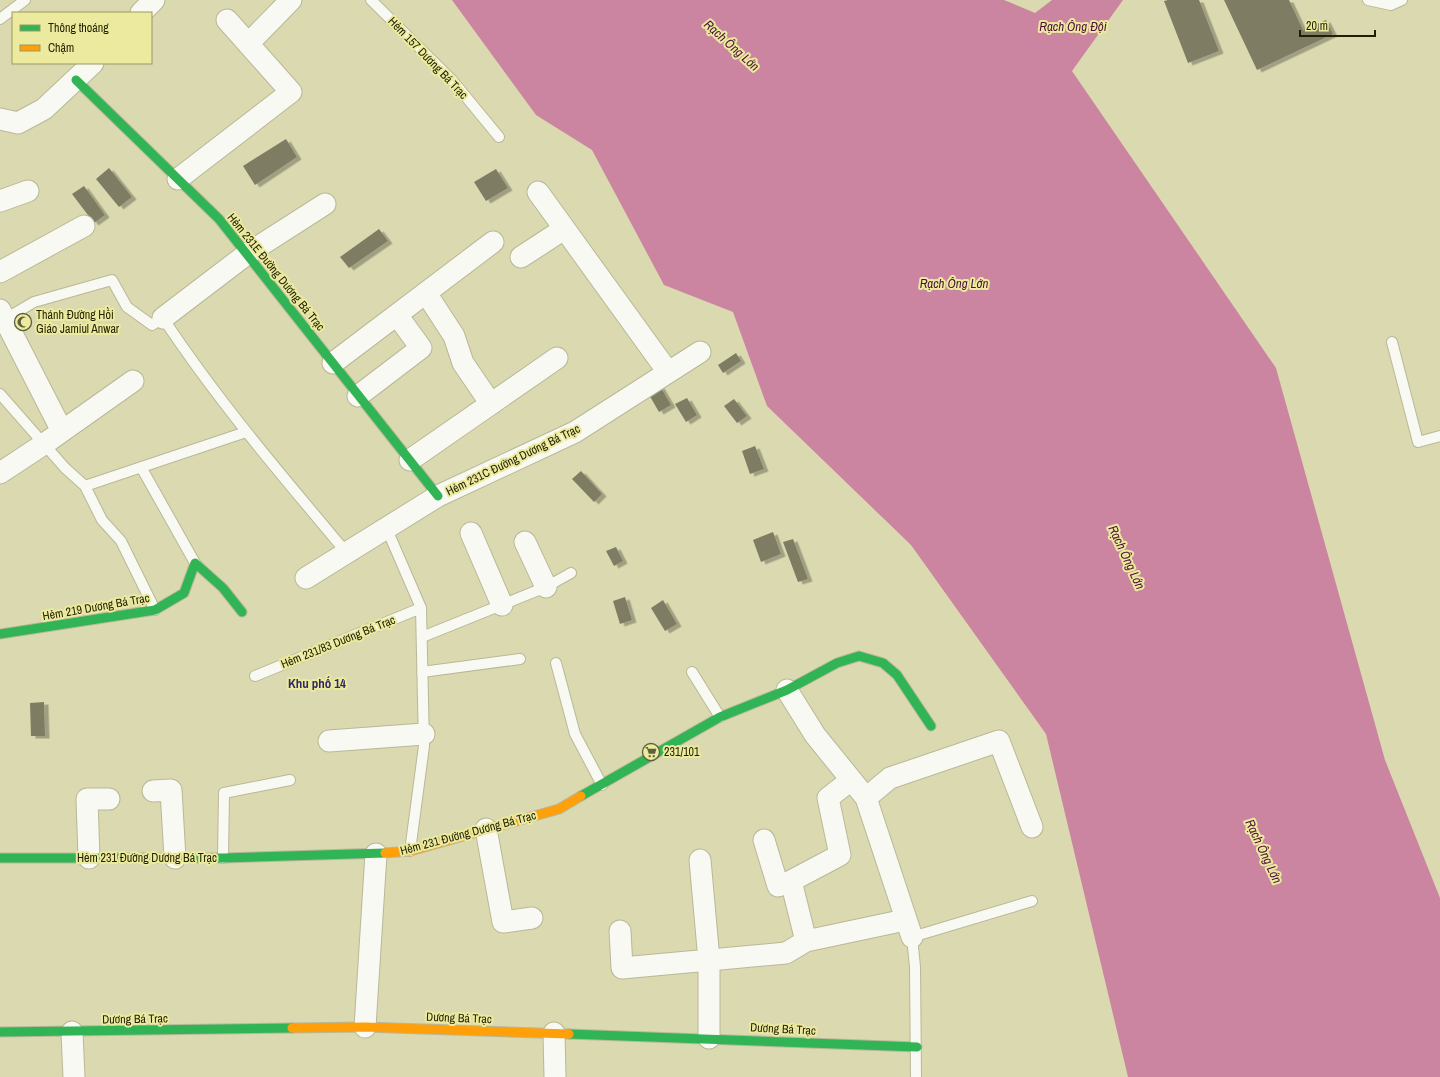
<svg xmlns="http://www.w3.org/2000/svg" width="1440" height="1077" viewBox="0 0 1440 1077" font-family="'Archivo Narrow',sans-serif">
  <defs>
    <filter id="shadow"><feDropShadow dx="4.5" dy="2.5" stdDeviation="0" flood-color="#0004"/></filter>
  </defs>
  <rect width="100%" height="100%" fill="#dad9b0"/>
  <path fill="#cb85a1" d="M452,0H1004L1035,13L1052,0H1123L1072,71L1276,368L1385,760L1440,898V1077H1128L1046,734L911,545L767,406L733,312L664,285L592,150L536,115Z"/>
  <path fill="#7e7d64" filter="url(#shadow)" d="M1168,0H1199L1219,51L1188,63L1164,1Z
    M1224,0H1289L1303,30L1326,20L1333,34L1257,70Z
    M286,139L297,157L255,185L243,166Z
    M109,168L132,197L119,207L96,179Z
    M496,169L508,188L486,201L474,182Z
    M84,186L105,215L94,223L72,194Z
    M379,229L388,241L349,268L340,257Z
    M736,353L741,361L723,373L718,365Z
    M660,386L671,405L659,412L648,393Z
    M687,398L697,415L686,422L675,404Z
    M734,399L747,416L737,423L724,406Z
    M755,446L764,469L750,474L742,451Z
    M581,471L602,494L594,502L572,479Z
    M773,532L781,554L761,562L753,540Z
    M793,539L808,579L798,582L783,542Z
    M616,547L623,561L614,566L606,551Z
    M625,597L632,620L620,624L613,601Z
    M663,600L677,624L665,631L651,608Z
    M44,702L45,736H31L30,703Z"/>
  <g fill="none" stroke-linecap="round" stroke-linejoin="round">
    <g stroke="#b9b898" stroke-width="12">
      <path id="lane" d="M371,0L452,80L499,137
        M1368,0L1391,5L1402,0
        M0,19L25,0
        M2,321L34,302L112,280L127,307L152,325L163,318C218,401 282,476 346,552
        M1392,342L1418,442L1440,436
        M0,394L65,468L85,486L102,520L121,541L155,610
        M141,467L195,563
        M85,486L246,432
        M386,527L421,608L424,746L410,851
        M422,637L546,587L571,573
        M556,663L575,734L602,785
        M422,672L520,659
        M692,672L720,717
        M255,676L421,608
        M223,858L224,793L290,780
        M916,1077L915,967L912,937L1032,901"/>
    </g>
    <g stroke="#b9b898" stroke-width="23">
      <path id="street" d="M141,13L154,0
        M248,44L291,0
        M0,119L18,123L44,109L93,63
        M178,179L291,92L227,20
        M538,192L668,372
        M0,201L28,191
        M521,257L564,229
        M0,272L84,226
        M426,293L454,336L463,363L491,404
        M0,310L62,431
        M163,318L247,254L325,204
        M333,363L493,242
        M358,396L421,348L397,315
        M410,460L557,358
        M0,473L44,444L133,381
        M471,533L502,605
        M525,542L546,587
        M306,578L438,496L575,432L700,352
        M787,690L815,735L866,798L912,937
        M329,741L424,734
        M153,791L171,790L175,858
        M866,798L890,778L999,741L1032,827
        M486,829L503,922L532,918
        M764,840L778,886L791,881L840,855L828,798L851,780
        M89,858L87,799H109
        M700,860L709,960V1038
        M791,881L806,941
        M620,931L622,968L786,953L806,941L905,920
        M365,1027L376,854
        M72,1032L74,1077
        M554,1033L555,1077"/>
    </g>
    <g stroke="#b9b898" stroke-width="11">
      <path id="fast" d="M76,80L219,219L438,496
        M0,634L155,610L184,593L195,563L223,588L242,612
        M581,796L720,717L787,690L837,663L859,656L883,663L897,675L931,726
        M0,858H223L385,853
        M0,1032L292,1028
        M569,1034L917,1047"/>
    </g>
    <g stroke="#b9b898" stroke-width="11">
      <path id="slow" d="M385,853L410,851L559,809L581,796
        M292,1028L365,1027L569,1034"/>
    </g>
    <use href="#lane" stroke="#f9f9f3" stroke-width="10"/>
    <use href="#street" stroke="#f9f9f3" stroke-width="21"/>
    <use href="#fast" stroke="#30b455" stroke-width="9"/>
    <use href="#slow" stroke="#ff9f0a" stroke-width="9"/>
  </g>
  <defs>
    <g id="mosque-ring" transform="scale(0.9)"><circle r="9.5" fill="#ecea9e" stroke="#61603e" stroke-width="1.5"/><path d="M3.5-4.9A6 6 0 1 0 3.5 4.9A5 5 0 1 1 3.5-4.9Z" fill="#61603e"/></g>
    <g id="supermarket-ring" transform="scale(0.9)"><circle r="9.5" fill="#ecea9e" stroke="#61603e" stroke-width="1.5"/><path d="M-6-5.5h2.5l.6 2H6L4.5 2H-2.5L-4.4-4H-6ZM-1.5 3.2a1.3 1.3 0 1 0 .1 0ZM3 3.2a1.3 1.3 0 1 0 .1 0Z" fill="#61603e"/></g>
  </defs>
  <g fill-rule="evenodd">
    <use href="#mosque-ring" x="23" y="322"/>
    <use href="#supermarket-ring" x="651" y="752"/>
  </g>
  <g text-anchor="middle" stroke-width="4" stroke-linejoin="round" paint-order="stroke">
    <g font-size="12" fill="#201f01" stroke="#ecea9e">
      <text transform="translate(428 58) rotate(46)" y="4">Hẻm 157 Dương Bá Trạc</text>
      <text transform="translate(276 272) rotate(51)" y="4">Hẻm 231E Đường Dương Bá Trạc</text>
      <text transform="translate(513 460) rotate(-26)" y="4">Hẻm 231C Đường Dương Bá Trạc</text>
      <text transform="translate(96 607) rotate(-10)" y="4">Hẻm 219 Dương Bá Trạc</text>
      <text transform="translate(338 642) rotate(-22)" y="4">Hẻm 231/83 Dương Bá Trạc</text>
      <text transform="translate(468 833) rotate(-15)" y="4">Hẻm 231 Đường Dương Bá Trạc</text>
      <text x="147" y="862">Hẻm 231 Đường Dương Bá Trạc</text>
      <text transform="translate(459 1018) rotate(2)" y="4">Dương Bá Trạc</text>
      <text transform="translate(135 1019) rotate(-1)" y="4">Dương Bá Trạc</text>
      <text transform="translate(783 1029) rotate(3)" y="4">Dương Bá Trạc</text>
    </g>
    <g font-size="12" fill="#201f01" stroke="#ecea9e" text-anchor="start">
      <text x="36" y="319">Thánh Đường Hồi<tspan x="36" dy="14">Giáo Jamiul Anwar</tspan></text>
      <text x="664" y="756">231/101</text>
    </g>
    <g font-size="13" font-style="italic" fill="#4e0f37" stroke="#ecea9e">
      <text x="1073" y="31">Rạch Ông Đội</text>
      <text transform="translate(732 45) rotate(42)" y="5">Rạch Ông Lớn</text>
      <text x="954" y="288">Rạch Ông Lớn</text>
      <text transform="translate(1127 557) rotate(65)" y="5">Rạch Ông Lớn</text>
      <text transform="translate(1264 851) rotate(65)" y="5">Rạch Ông Lớn</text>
    </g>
    <g font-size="13" font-weight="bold" fill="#322863" stroke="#ecea9e">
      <text x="317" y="688">Khu phố 14</text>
    </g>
  </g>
  <rect x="12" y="12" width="140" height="52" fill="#ecea9e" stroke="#9a995f"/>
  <rect x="20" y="25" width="20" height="6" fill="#30b455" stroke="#9a995f"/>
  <text x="48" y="32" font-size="12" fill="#201f01">Thông thoáng</text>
  <rect x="20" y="45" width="20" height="6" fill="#ff9f0a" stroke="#9a995f"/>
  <text x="48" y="52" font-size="12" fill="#201f01">Chậm</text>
  <path d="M1300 30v6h75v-6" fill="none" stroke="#201f01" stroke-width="2"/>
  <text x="1306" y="30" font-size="12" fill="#201f01" stroke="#ecea9e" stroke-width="3" paint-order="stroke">20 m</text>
</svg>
